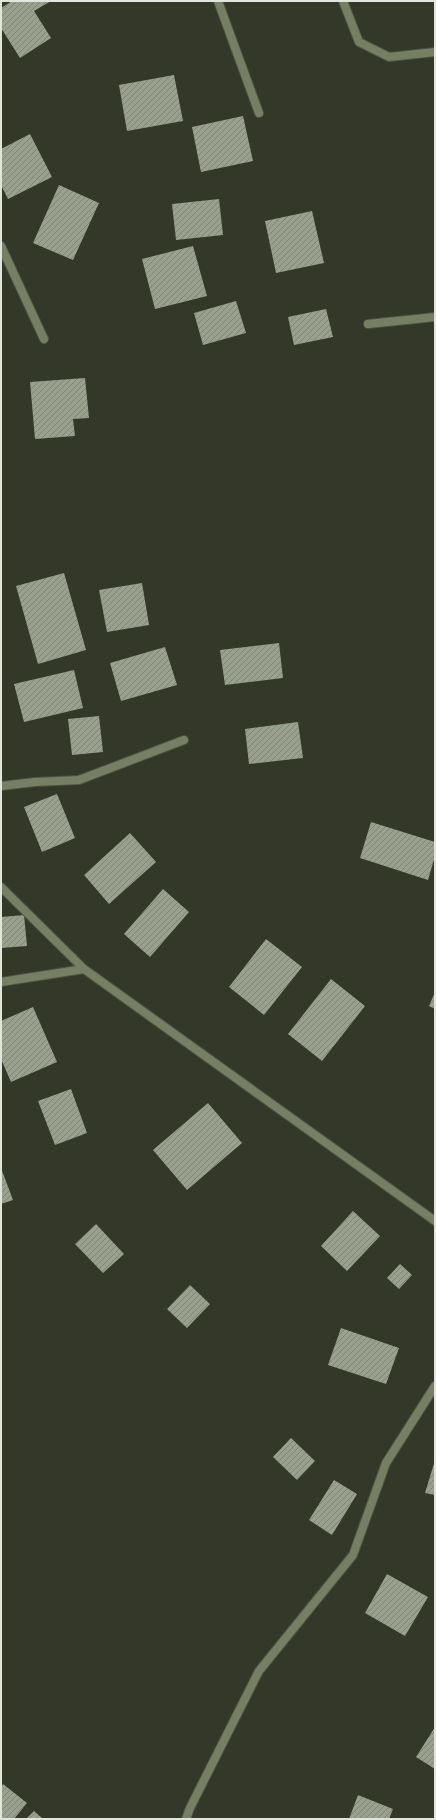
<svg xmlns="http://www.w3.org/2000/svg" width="436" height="1820" viewBox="0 0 436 1820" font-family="Ubuntu,sans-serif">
  <defs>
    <pattern id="building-hatch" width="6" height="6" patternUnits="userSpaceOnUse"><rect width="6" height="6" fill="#99a08d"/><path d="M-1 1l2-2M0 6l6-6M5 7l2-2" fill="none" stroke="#808576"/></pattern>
  </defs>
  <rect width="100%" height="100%" fill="#333829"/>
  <path fill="url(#building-hatch)" d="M12,1H51L34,11L51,38L20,58L1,28V8Z
    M174,75L183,121L127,131L119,85Z
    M243,116L253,161L201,172L192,127Z
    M30,134L52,177L8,199L1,185V149Z
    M59,185L99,203L73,260L33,243Z
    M219,199L223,235L176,240L172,204Z
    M312,211L324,263L276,273L265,221Z
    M193,246L207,296L155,309L142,259Z
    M236,301L246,333L203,345L194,313Z
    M326,309L333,337L294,345L288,317Z
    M85,378L89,418L73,419L75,436L35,439L30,382Z
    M64,573L86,650L38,664L16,586Z
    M142,583L149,625L107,632L99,590Z
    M279,643L283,678L225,685L220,650Z
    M165,647L177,685L121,701L110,663Z
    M74,670L83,708L24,722L14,684Z
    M99,716L103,752L72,755L68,719Z
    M298,722L303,758L249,764L245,729Z
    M57,794L75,838L42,852L24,807Z
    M371,822L435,842V856L428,880L360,858Z
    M130,833L156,862L109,904L84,875Z
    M163,889L189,912L150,957L124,934Z
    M24,915L27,946L1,948V917Z
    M266,939L302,967L264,1015L229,987Z
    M331,979L365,1006L322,1061L288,1034Z
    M435,992V1009L429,1006Z
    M33,1007L57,1062L11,1082L1,1059V1021Z
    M71,1089L87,1133L55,1145L38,1101Z
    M208,1103L242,1143L187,1190L153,1150Z
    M1,1168L13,1200L1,1204Z
    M353,1211L380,1236L347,1271L321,1246Z
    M96,1224L124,1254L103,1273L75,1244Z
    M400,1264L412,1275L399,1289L387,1278Z
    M190,1285L210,1304L187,1328L167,1309Z
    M341,1328L399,1348L386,1384L328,1365Z
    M291,1438L315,1461L297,1480L273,1457Z
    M435,1460V1495L425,1493Z
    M334,1480L357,1494L332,1535L309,1520Z
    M387,1574L428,1597L405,1636L365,1613Z
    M435,1727V1769L416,1757Z
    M3,1784L27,1803L14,1819H1V1787Z
    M358,1795L393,1809L389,1819H349Z
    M34,1811L43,1819H26Z"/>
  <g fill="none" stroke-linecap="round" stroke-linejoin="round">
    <g stroke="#4f5445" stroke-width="10">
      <path id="street" d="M218,1L259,113
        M343,1L359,42L389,57L435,52
        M1,246L44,339
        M368,324L435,317
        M1,786L35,782L79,780L184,740
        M1,887L84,969
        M1,982L84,969L435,1221
        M186,1819L190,1808L259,1671L353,1555L386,1463L435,1386"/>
    </g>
    <use href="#street" stroke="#767f63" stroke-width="8"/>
  </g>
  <rect width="436" height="1820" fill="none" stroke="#e1e5db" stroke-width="4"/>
</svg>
